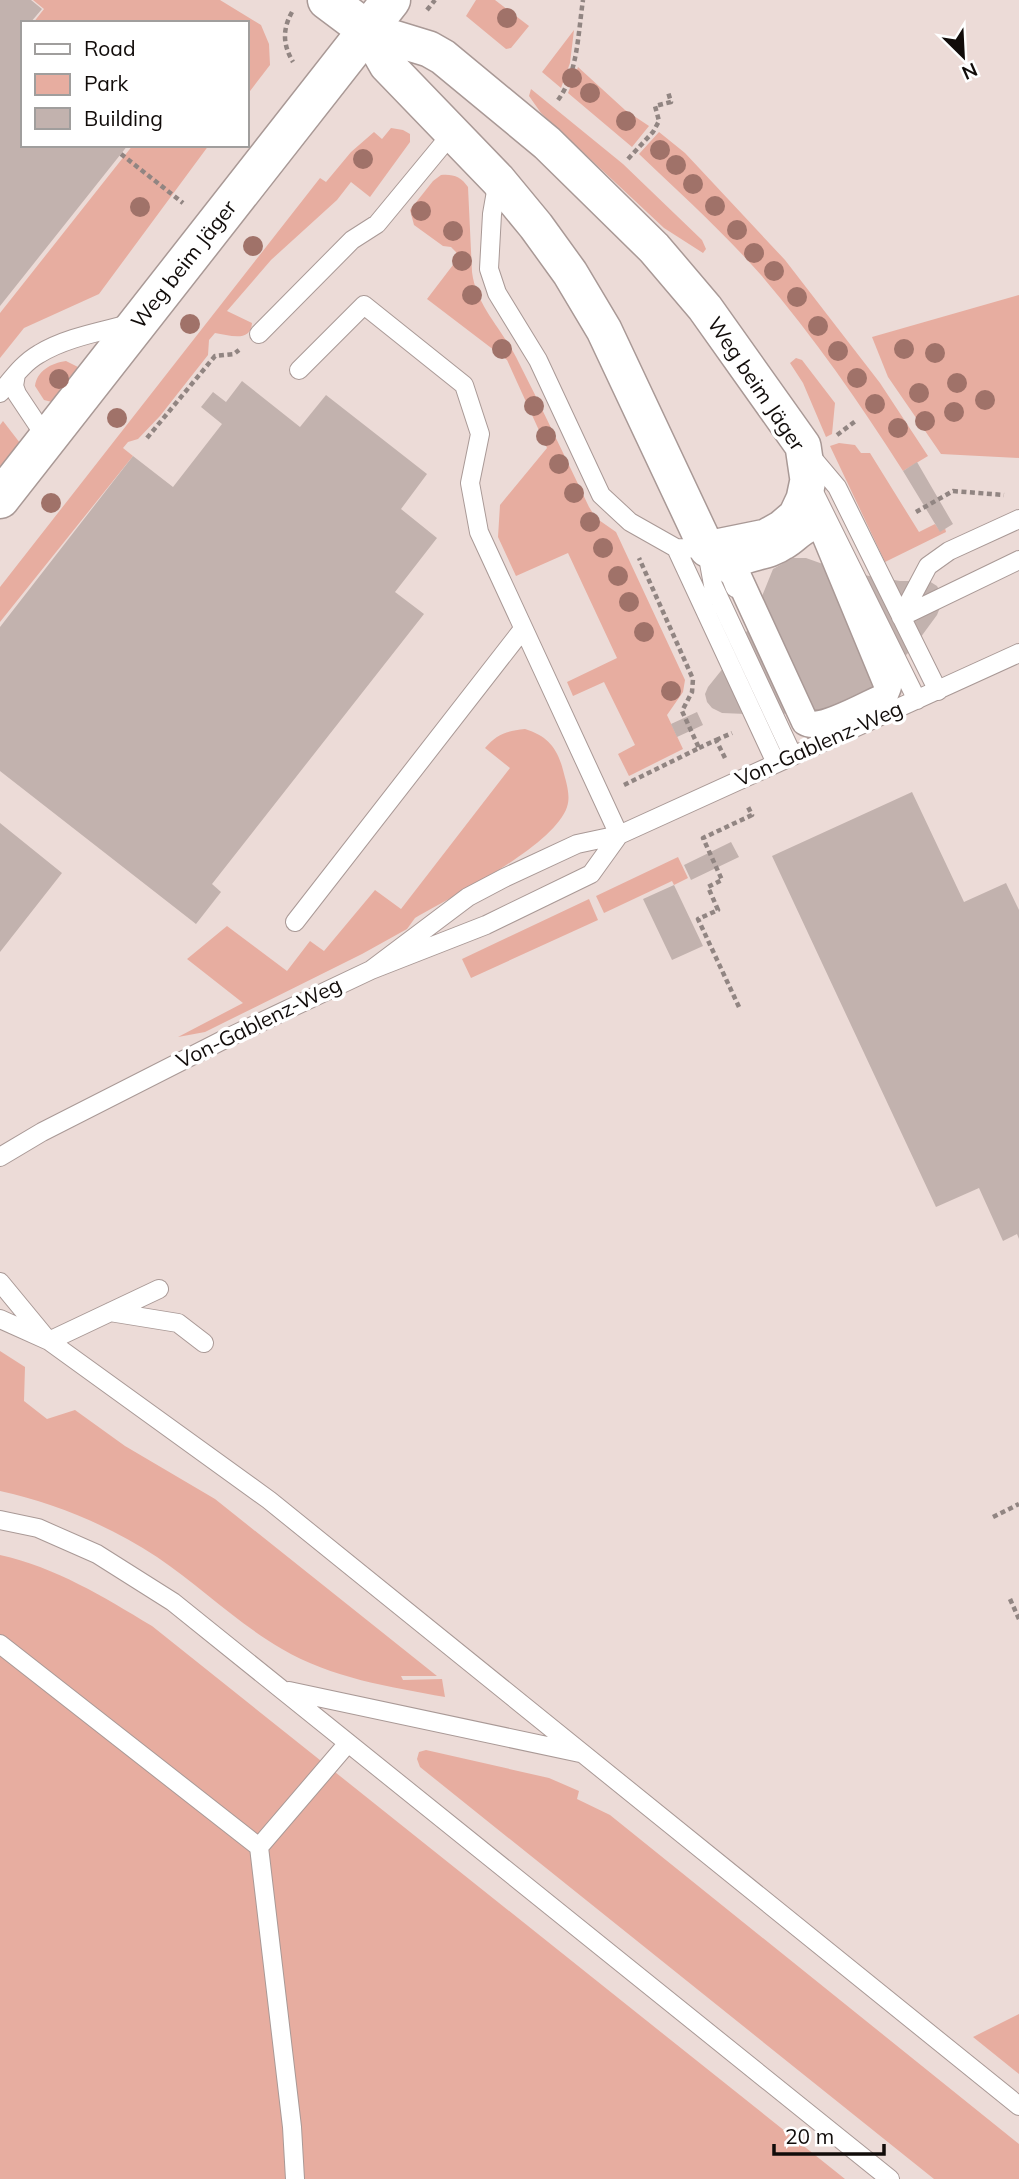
<svg xmlns="http://www.w3.org/2000/svg" width="1019" height="2179" viewBox="0 0 1019 2179" font-family="Mulish,sans-serif">
  <rect width="100%" height="100%" fill="#ecdbd7"/>
  <path fill="#e7ada0" d="M33,0H220L261,25L269,44L270,65L247,95V23H33L44,9Z
    M476,0H495L529,26L511,48L506,49L466,16Z
    M574,30L570,63L561,88L542,72Z
    M578,67L625,110L649,126L632,147L568,93Z
    M531,89L623,164L702,240L706,249L703,253L664,228L541,113L529,96Z
    M391,128L403,130L410,134V142L370,197L351,182L337,200L271,260L227,311L252,323C251,343 229,335 215,333L209,340L208,355L160,416L138,439L128,442L123,448L133,456L0,622V587L320,178L326,182L351,152L374,132L382,139Z
    M659,132L685,153L785,260L880,383L928,456L903,471C860,403 813,336 761,275C723,232 680,193 639,154Z
    M133,145H209L99,294L24,328L0,358V313Z
    M441,175C454,174 461,177 468,187L472,272C476,305 501,328 516,357C541,406 565,457 589,507L596,518L616,532L685,680L683,692L667,715L683,749L629,776L618,754L635,745L604,682L573,696L567,682L617,658L568,553L516,576L498,537L500,505L547,448L507,360L427,299L456,261V252L451,247L443,246L414,225L410,210L433,181Z
    M1019,295V458L941,454L888,377L872,337Z
    M796,358L802,360L835,403L832,434L826,437L803,383L790,363Z
    M66,361L80,368L52,402L44,400L35,386C37,371 51,363 66,361Z
    M3,421L20,443L0,469V425Z
    M839,443L855,445L861,453H870L919,532L935,524L940,531L945,528L946,532L885,562L830,446Z
    M525,729C547,736 557,747 563,770C566,782 571,795 567,807C554,846 453,896 415,918L407,929L362,954L205,1032L178,1037L243,1003L187,959L227,926L287,971L310,941L324,951L375,890L401,909L510,768L485,748C497,734 507,731 525,729Z
    M678,857L688,878L674,885L672,881L604,913L596,896Z
    M589,899L598,920L471,978L462,959Z
    M0,1351L25,1367L24,1401L47,1419L75,1410L125,1446L215,1499L437,1676H401L403,1680L442,1679L445,1697C390,1687 331,1678 282,1649C237,1623 200,1586 157,1557C110,1526 55,1503 0,1491Z
    M0,1555C57,1568 102,1596 152,1626L845,2179H0Z
    M426,1750L549,1778L579,1791L577,1799L610,1815L1019,2144V2179H934L420,1767L417,1759L419,1752Z
    M1019,2014V2074L973,2037Z"/>
  <path fill="#c2b2ae" d="M0,0H31L42,9L30,23H23V145H128L0,306Z
    M242,381L300,427L326,395L427,474L401,509L437,538L395,592L424,614L212,884L221,892L196,924L0,771V627L133,456L173,487L222,424L201,407L213,392L226,402Z
    M917,462L953,524L940,532L903,471Z
    M793,558H806L834,568L869,576L900,581H929L937,586L942,595L941,605L937,615L912,649L881,680L862,706L771,715L722,713L712,708L707,702L705,694L708,687L728,662L750,626L773,569Z
    M697,712L703,725L677,737L671,724Z
    M912,792L964,902L1006,883L1019,910V1239L1017,1234L1003,1241L979,1188L936,1207L772,856Z
    M0,823L62,873L0,952Z
    M731,842L739,857L691,880L684,865Z
    M674,885L703,946L672,960L643,899Z"/>
  <g fill="none" stroke-linecap="round" stroke-linejoin="round">
    <g stroke="#a99996" stroke-width="20">
      <path id="service" d="M498,180L492,214L489,269L497,293L538,360L601,495L630,522L676,548L707,549L731,578L735,588
        M259,334L352,240L377,224L453,132
        M299,370L364,305L464,385L480,434L470,483L479,532L619,835
        M16,374L14,386L17,394L47,439
        M0,393C12,379 23,363 39,354C65,338 99,332 129,324
        M810,455L837,487L938,691
        M810,484L917,700
        M676,548L776,763
        M707,552L713,585L793,756
        M901,617L928,566L949,551L1019,519
        M901,617L1019,560
        M295,922L523,629
        M371,970L468,897L504,878L577,844L619,835L1019,653
        M0,1157L42,1132L223,1040L371,970L486,925L591,874L619,835
        M0,1282L47,1339
        M110,1312L178,1323L204,1343
        M0,1319L49,1341L269,1500L1019,2106
        M49,1341L159,1289
        M0,1520L38,1528L97,1554L173,1602L890,2179
        M0,1644L259,1847L348,1743
        M289,1691L580,1753
        M259,1847L292,2127L295,2179"/>
    </g>
    <g stroke="#a99996" stroke-width="29">
      <path id="pedestrian" d="M813,527L823,530L888,687L884,697C867,704 820,732 805,722L735,570L738,563C754,556 771,556 785,546C796,540 799,533 813,527Z"/>
    </g>
    <g stroke="#a99996" stroke-width="38">
      <path id="minor" d="M367,30L429,49L443,57L547,143L654,248L705,308L803,446L808,480L804,499L796,516L782,528L766,537L707,549L604,330L570,273L536,226L498,180L387,65Z"/>
    </g>
    <g stroke="#a99996" stroke-width="41">
      <g id="tertiary">
        <path d="M327,0L367,30"/>
        <path id="s1" d="M0,499L391,0"/>
      </g>
    </g>
    <path stroke="#918582" stroke-width="4.5" stroke-dasharray="5 3.5" stroke-linecap="butt" d="M427,10L435,0
      M292,12C282,30 283,45 293,62
      M558,100C578,73 578,33 583,0
      M121,154L183,203
      M628,159L653,132L659,121L655,106L671,102L668,92
      M837,435L857,420
      M147,438L215,356L234,354L239,350
      M916,512L953,491L1004,495
      M716,740L732,733
      M699,748L716,740L725,758
      M624,785L699,748L682,711L692,692L693,679L639,558
      M739,1007L698,919L718,910L708,887L722,880L703,838L752,815L748,807
      M993,1517L1019,1504
      M1010,1599L1019,1619"/>
    <use href="#service" stroke="#fff" stroke-width="18"/>
    <use href="#pedestrian" stroke="#fff" stroke-width="26"/>
    <use href="#minor" stroke="#fff" stroke-width="35"/>
    <use href="#tertiary" stroke="#fff" stroke-width="38"/>
  </g>
  <g fill="#a07269">
    <circle cx="507" cy="18" r="10"/>
    <circle cx="572" cy="78" r="10"/>
    <circle cx="590" cy="93" r="10"/>
    <circle cx="626" cy="121" r="10"/>
    <circle cx="660" cy="150" r="10"/>
    <circle cx="363" cy="159" r="10"/>
    <circle cx="676" cy="165" r="10"/>
    <circle cx="693" cy="184" r="10"/>
    <circle cx="715" cy="206" r="10"/>
    <circle cx="140" cy="207" r="10"/>
    <circle cx="421" cy="211" r="10"/>
    <circle cx="737" cy="230" r="10"/>
    <circle cx="453" cy="231" r="10"/>
    <circle cx="253" cy="246" r="10"/>
    <circle cx="754" cy="253" r="10"/>
    <circle cx="462" cy="261" r="10"/>
    <circle cx="774" cy="271" r="10"/>
    <circle cx="472" cy="295" r="10"/>
    <circle cx="797" cy="297" r="10"/>
    <circle cx="190" cy="324" r="10"/>
    <circle cx="818" cy="326" r="10"/>
    <circle cx="502" cy="349" r="10"/>
    <circle cx="904" cy="349" r="10"/>
    <circle cx="838" cy="351" r="10"/>
    <circle cx="935" cy="353" r="10"/>
    <circle cx="857" cy="378" r="10"/>
    <circle cx="59" cy="379" r="10"/>
    <circle cx="957" cy="383" r="10"/>
    <circle cx="919" cy="393" r="10"/>
    <circle cx="985" cy="400" r="10"/>
    <circle cx="875" cy="404" r="10"/>
    <circle cx="534" cy="406" r="10"/>
    <circle cx="954" cy="412" r="10"/>
    <circle cx="117" cy="418" r="10"/>
    <circle cx="925" cy="421" r="10"/>
    <circle cx="898" cy="428" r="10"/>
    <circle cx="546" cy="436" r="10"/>
    <circle cx="559" cy="464" r="10"/>
    <circle cx="574" cy="493" r="10"/>
    <circle cx="51" cy="503" r="10"/>
    <circle cx="590" cy="522" r="10"/>
    <circle cx="603" cy="548" r="10"/>
    <circle cx="618" cy="576" r="10"/>
    <circle cx="629" cy="602" r="10"/>
    <circle cx="644" cy="632" r="10"/>
    <circle cx="671" cy="691" r="10"/>
  </g>
  <g text-anchor="middle" stroke-width="7" stroke-linejoin="round" paint-order="stroke">
    <g font-size="21" fill="#110c0a" stroke="#fff">
      <text dy="7" stroke="none"><textPath href="#s1" startOffset="298">Weg beim Jäger</textPath></text>
      <text transform="translate(756 384) rotate(56)" y="7">Weg beim Jäger</text>
      <text transform="translate(819 744) rotate(-24)" y="7">Von-Gablenz-Weg</text>
      <text transform="translate(259 1023) rotate(-26)" y="7">Von-Gablenz-Weg</text>
    </g>
  </g>
  <rect x="21" y="21" width="228" height="126" fill="#ffffff" stroke="#a09e9d" stroke-width="2"/>
  <rect x="35" y="44" width="35" height="10" fill="#ffffff" stroke="#a09e9d" stroke-width="2"/>
  <text x="84" y="56" font-size="21" fill="#110c0a">Road</text>
  <rect x="35" y="74" width="35" height="21" fill="#e7ada0" stroke="#a09e9d" stroke-width="2"/>
  <text x="84" y="91" font-size="21" fill="#110c0a">Park</text>
  <rect x="35" y="108" width="35" height="21" fill="#c2b2ae" stroke="#a09e9d" stroke-width="2"/>
  <text x="84" y="126" font-size="21" fill="#110c0a">Building</text>
  <g transform="translate(963 56) rotate(156)" stroke="#ffffff" stroke-width="5" paint-order="stroke">
  <path d="M0-5L12 26L0 18L-12 26Z" fill="#110c0a"/>
  <text y="-10" font-size="19" font-weight="bold" text-anchor="middle" fill="#110c0a">N</text>
  </g>
  <path d="M774 2144v10h110v-10" fill="none" stroke="#110c0a" stroke-width="3.5"/>
  <text x="785" y="2144" font-size="21" fill="#110c0a" stroke="#ffffff" stroke-width="5" paint-order="stroke">20 m</text>
</svg>
